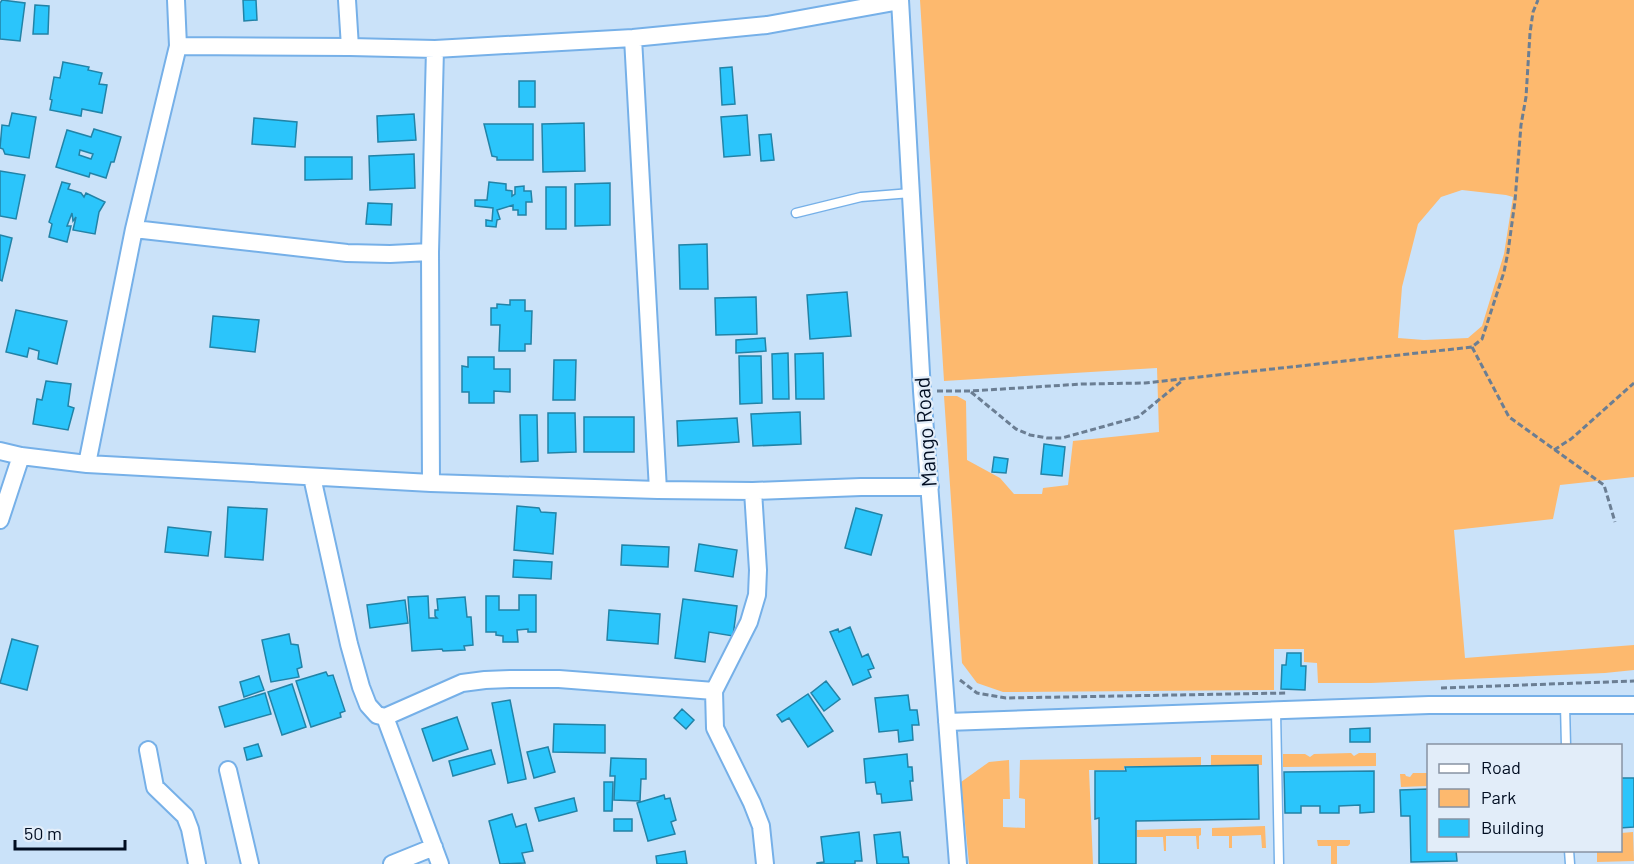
<svg xmlns="http://www.w3.org/2000/svg" width="1634" height="864" viewBox="0 0 1634 864" font-family="Barlow,sans-serif">
  <rect width="100%" height="100%" fill="#cae2f9"/>
  <path fill="#fdb96e" fill-rule="evenodd" d="M920,0H1634V477L1560,485L1553,519L1454,530L1465,658L1634,645V670L1605,673L1371,683H1318L1317,663L1304,662V649H1274V690L1003,692L977,683L962,663L944,396H957L966,401L967,460L1000,478L1014,494H1042L1043,488L1068,485L1073,441L1159,432L1157,368L944,381ZM1462,190L1506,195L1513,197L1504,254L1482,326L1468,338L1424,340L1398,338L1402,287L1418,224L1441,197Z
    M1351,753L1354,756L1359,753H1376V766L1283,767V754H1305L1310,757L1314,754Z
    M1211,755H1262V765H1211Z
    M1201,757V766H1124V770H1089L1093,864H969L961,782L989,762L1009,760L1010,799H1003V827L1025,828V799L1019,798L1020,760Z
    M1413,773H1428V786L1401,787L1400,774H1405L1406,776L1410,777Z
    M1265,826L1266,848H1262L1261,835L1232,836V848H1229V836H1212V828Z
    M1201,828V835L1199,836V849H1197L1196,836H1166V851H1164L1163,837H1137V830Z
    M1633,832L1634,861L1597,862V851L1620,850L1621,833Z
    M1317,840H1350V844L1348,846H1337V864H1331V846H1318Z"/>
  <path fill="#2bc5fb" stroke="#2283a7" stroke-width="1.5" fill-rule="evenodd" d="M2,0L25,3L20,41L0,39V3Z
    M243,0H256L257,20L244,21Z
    M35,5L49,6L48,34H33Z
    M63,62L89,67L88,70L102,73L99,84L107,85L102,113L82,109L81,116L50,110L52,100L50,99L54,77L60,78Z
    M732,67L735,104L722,105L720,68Z
    M519,81H535V107H519Z
    M12,113L36,117L29,158L5,154L3,149L0,148L2,125L9,126Z
    M414,114L416,140L378,142L377,116Z
    M747,115L750,155L724,157L721,117Z
    M254,118L297,122L295,147L252,144Z
    M584,123L585,171L543,172L542,124Z
    M484,124H533V160H497V157L492,156Z
    M94,129L121,137L114,162H111L106,178L90,173L89,177L56,167L67,130L91,137ZM80,150L93,154L91,159L79,155Z
    M771,134L774,160L761,161L759,135Z
    M414,154L415,188L370,190L369,156Z
    M305,157H352V179L305,180Z
    M0,171L25,175L16,219L0,216Z
    M62,182L70,184L68,189L81,193L84,197L86,193L105,202L99,212L95,234L73,230L76,217L73,221L72,213L67,226H71L67,242L49,237L52,224L49,222Z
    M489,182L506,184V190L512,191V196L515,194V187L524,186V191H531L532,202H526V215H518V210H513V205L497,210L500,219L497,220L496,227L486,226V220L492,221L493,208L475,206V200H487Z
    M610,183V225L575,226V184Z
    M546,187H566V229H546Z
    M368,203L392,204L391,225L366,224Z
    M0,235L12,238L2,281L0,280Z
    M707,244L708,289H680L679,245Z
    M847,292L851,336L810,339L807,295Z
    M756,297L757,334L716,335L715,298Z
    M510,300H525V311H532L531,344H525V351H499L500,325H491V308H497V304L510,305Z
    M16,310L67,321L57,364L38,359L39,351L29,348L27,357L6,352Z
    M213,316L259,320L255,352L210,347Z
    M765,338L766,351L736,353V340Z
    M788,353L789,399H773L772,354Z
    M823,353L824,399H796L795,354Z
    M739,356H761L762,403L740,404Z
    M468,357H494V369H510V392L494,391V403H469V392H462V366L468,367Z
    M554,360H576L575,400H553Z
    M46,381L71,384L68,406L74,408L68,430L33,424L37,399L42,400Z
    M800,412L801,444L753,446L751,414Z
    M548,413H575L576,452L548,453Z
    M520,415H537L538,461L521,462Z
    M584,417H634V452H584Z
    M737,418L739,442L678,446L677,421Z
    M1044,444L1065,447L1062,476L1041,474Z
    M994,457L1008,459L1006,473L992,472Z
    M517,506L539,508L541,512L556,513L553,554L514,550Z
    M228,507L267,509L263,560L225,557Z
    M856,508L882,515L871,555L845,548Z
    M168,527L211,532L208,556L165,552Z
    M699,544L737,550L733,577L695,571Z
    M622,545L669,547L668,567L621,565Z
    M514,560L552,562L551,579L513,577Z
    M519,595H536V632H528V629L517,630L518,642H503V636L496,635V632H486V596H499V610H519Z
    M428,596L429,618H437L435,616V610H438L437,599L465,597L467,617H471L473,645L464,646L465,650L443,651L442,649L412,651L408,597Z
    M683,599L737,606L733,636L709,632L705,662L675,658Z
    M405,600L408,623L370,628L367,605Z
    M609,610L660,614L658,644L607,640Z
    M850,627L862,657L868,654L874,668L868,670L871,677L853,685L830,632L838,629L839,632Z
    M289,634L291,644L298,645L302,667L297,669L299,677L271,682L262,640Z
    M12,639L38,646L27,690L0,683Z
    M1287,653H1301V666H1306L1305,690L1281,689L1282,665H1286Z
    M326,672L328,676L333,675L345,711L340,713L341,717L311,727L296,681Z
    M259,676L264,690L244,697L240,682Z
    M826,681L840,699L824,711L811,693Z
    M292,684L306,727L282,735L268,692Z
    M265,693L271,714L225,727L219,707Z
    M808,694L833,731L808,747L789,718L782,722L777,715Z
    M908,695L910,710H917L919,725H912L913,740L899,742L898,730L879,732L875,698Z
    M510,700L526,779L508,783L492,703Z
    M682,709L694,720L686,729L674,718Z
    M457,717L468,749L433,761L422,729Z
    M554,724L605,725V753L553,752Z
    M1370,728V742H1350V729Z
    M258,744L262,756L247,760L244,748Z
    M548,747L555,772L534,778L527,752Z
    M491,750L495,764L453,776L449,761Z
    M907,754L908,767H912L913,781H910L912,800L882,803L881,794H877L875,782L866,783L864,759Z
    M611,758L646,759V779H641L640,801L614,800L615,776H610Z
    M1258,765L1259,819L1136,821V864H1099V818L1095,819V771H1126L1125,767Z
    M1374,771V812L1360,813V805L1339,806V813H1320V806H1301V813H1285L1284,772Z
    M1620,778H1634V827L1620,828Z
    M604,782H613L612,811H604Z
    M1428,789V850H1456L1457,861L1411,862L1410,816H1401L1400,790Z
    M664,795L665,799L670,798L676,820L671,822L675,834L648,841L637,803Z
    M574,798L577,811L539,821L535,808Z
    M512,814L516,827L526,824L533,851L522,853L525,863L500,864L489,821Z
    M614,819H632V831H614Z
    M859,832L862,861H855V864H817V863L824,862L821,837Z
    M900,832L903,857H908L909,864H877L874,835Z
    M685,851L687,864H657L656,856Z"/>
  <g fill="none" stroke-linecap="round" stroke-linejoin="round">
    <g stroke="#76b0e8" stroke-width="11">
      <path id="service" d="M796,213L861,197L911,193
        M1565,705L1566,746
        M1276,711L1279,864
        M1569,850L1570,864"/>
    </g>
    <g stroke="#76b0e8" stroke-width="20">
      <path id="minor" d="M347,0L350,47
        M900,0L922,391L958,864
        M633,38L658,490
        M178,46L350,47L435,49L633,38L767,25L900,1
        M134,229L347,253L390,254L430,252
        M0,451L21,456L87,464L431,483L658,490L753,491L861,487H930
        M87,464L134,229L178,46L176,0
        M312,477L349,644L361,687L368,705L377,715L385,717L462,683L485,680L510,679H559L714,691
        M431,483L430,252L435,49
        M753,491L758,570L757,595L749,622L714,691L715,728L752,803L761,826L765,864
        M0,520L21,456
        M385,717L440,864
        M947,722L1429,705H1634
        M148,750L155,787L185,816L190,829L197,864
        M228,770L250,864
        M392,864L434,847"/>
    </g>
    <path stroke="#6b7e93" stroke-width="3" stroke-dasharray="6 3" stroke-linecap="butt" d="M1472,347L1509,417L1604,485L1615,522
      M937,391H970L1082,384L1145,383L1472,347L1482,339L1504,272L1508,252L1515,201L1521,125L1526,97L1530,33L1533,12L1538,0
      M971,392L1016,429L1030,435L1047,438H1062L1138,417L1183,380
      M1554,450L1571,439L1634,383
      M960,680L977,693L1006,698L1287,693
      M1441,688L1634,681"/>
    <use href="#service" stroke="#fff" stroke-width="8"/>
    <use href="#minor" stroke="#fff" stroke-width="16"/>
  </g>
  <g text-anchor="middle" stroke-width="4.5" stroke-linejoin="round" paint-order="stroke">
    <g font-size="21" fill="#000d21" stroke="#e2edf9">
      <text transform="translate(926 432) rotate(-94)" y="7">Mango Road</text>
    </g>
  </g>
  <rect x="1427" y="744" width="195" height="108" fill="#e2edf9" stroke="#8893a3" stroke-width="1.5"/>
  <rect x="1439" y="764" width="30" height="9" fill="#ffffff" stroke="#8893a3" stroke-width="1.5"/>
  <text x="1481" y="774" font-size="18" fill="#000d21">Road</text>
  <rect x="1439" y="789" width="30" height="18" fill="#fdb96e" stroke="#8893a3" stroke-width="1.5"/>
  <text x="1481" y="804" font-size="18" fill="#000d21">Park</text>
  <rect x="1439" y="819" width="30" height="18" fill="#2bc5fb" stroke="#8893a3" stroke-width="1.5"/>
  <text x="1481" y="834" font-size="18" fill="#000d21">Building</text>
  <path d="M15 840v9h110v-9" fill="none" stroke="#000d21" stroke-width="3"/>
  <text x="24" y="840" font-size="18" fill="#000d21" stroke="#e2edf9" stroke-width="4.5" paint-order="stroke">50 m</text>
</svg>
